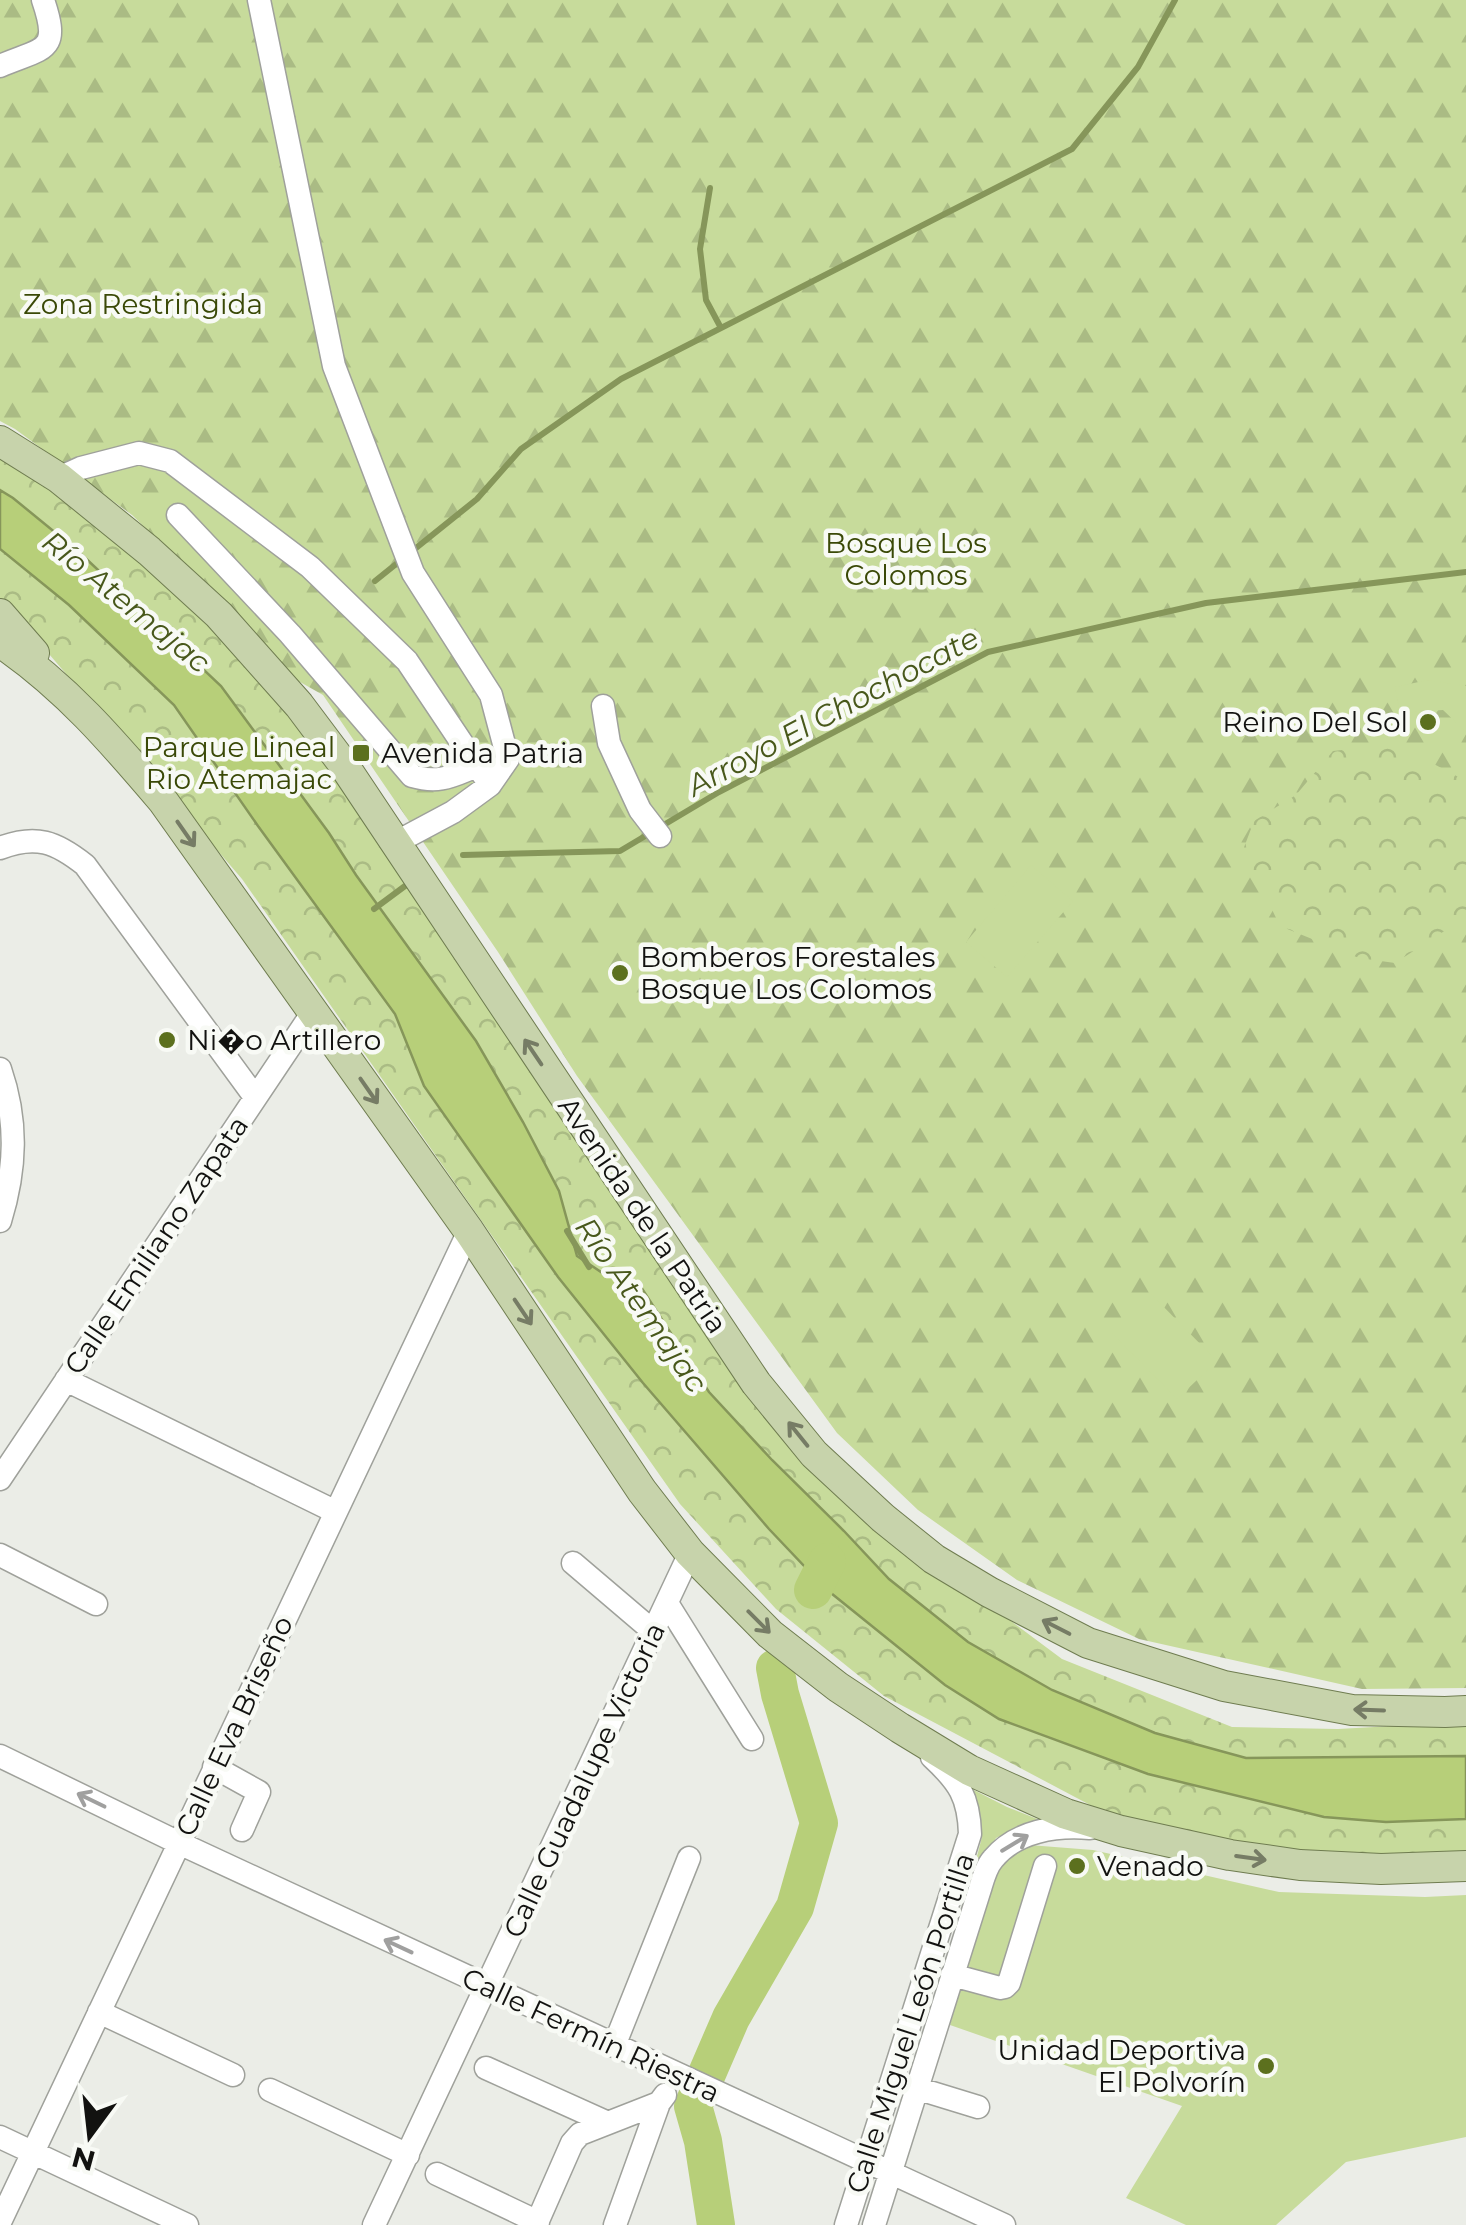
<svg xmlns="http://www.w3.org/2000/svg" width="1466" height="2225" viewBox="0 0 1466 2225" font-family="Montserrat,sans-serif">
  <defs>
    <pattern id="forest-firs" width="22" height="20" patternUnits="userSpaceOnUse" patternTransform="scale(2.5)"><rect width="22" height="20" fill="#c7db9b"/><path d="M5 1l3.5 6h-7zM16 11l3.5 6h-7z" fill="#aabb84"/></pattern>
    <pattern id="park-crowns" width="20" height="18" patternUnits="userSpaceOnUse" patternTransform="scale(2.5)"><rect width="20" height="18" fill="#c7db9b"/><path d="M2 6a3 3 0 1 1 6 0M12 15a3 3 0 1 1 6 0" fill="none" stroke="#aabb84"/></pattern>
  </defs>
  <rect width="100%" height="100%" fill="#ebede7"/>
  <path fill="url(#forest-firs)" d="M0,0H1466V1688L1362,1689L1139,1639L1017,1580L918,1510L837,1433L577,1076L498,952L323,695L293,678L227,607L132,515L15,429L0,421Z"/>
  <path fill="url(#park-crowns)" d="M0,458L67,495L206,616L299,720L858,1507L1062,1659L1232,1727L1338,1729L1466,1722V1858H1303L1109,1815L884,1696L776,1609L680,1504L242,879L43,647L0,600Z
    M1396,744L1466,781V917L1395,963L1359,958L1280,926L1243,850L1254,821L1296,795L1333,751Z"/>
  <path fill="#c7db9b" d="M1428,680L1466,686V732L1443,710L1400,713L1395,687Z
    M1031,865L1073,901L1007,977L966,942Z
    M1151,1294L1217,1361L1177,1399L1112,1333Z
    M970,1788L1007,1807L1040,1820L1029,1822L996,1838L970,1883L982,1837L978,1805Z
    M1029,1845L1093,1850L1279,1892L1425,1897L1466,1895V2137L1346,2162L1276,2225H1186L1126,2198L1182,2106L950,2025L996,1865Z"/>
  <path fill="#b7cf79" stroke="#86965a" stroke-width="2.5" d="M0,490L13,498L79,552L221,686L329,833L356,875L476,1041L523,1122L559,1191L577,1256L604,1274L641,1287L709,1392L772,1460L844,1531L889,1579L968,1642L1052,1690L1155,1733L1246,1758L1466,1756V1819L1386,1822L1324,1817L1148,1774L999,1719L945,1685L826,1589L769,1529L643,1383L558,1277L424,1086L395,1014L258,826L174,705L69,605L0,549Z"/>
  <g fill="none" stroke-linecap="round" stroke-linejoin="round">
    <path stroke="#86965a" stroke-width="6" d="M710,188L700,249L706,300L721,328
      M375,581L477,499L521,449L621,379L1072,149L1138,67L1175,0
      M463,855L620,851L719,792L988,652L1206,603L1466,572
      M374,909L405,886
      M567,1231L589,1267"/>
    <path stroke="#b7cf79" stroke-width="38" d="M813,1590L827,1562
      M716,2225L703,2141L693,2106L731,2018L795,1907L819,1823L780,1694L775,1668"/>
    <g stroke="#9fa19b" stroke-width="25">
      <path id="minor" d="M259,0L334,366L413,573L491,695L508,759L490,785
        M0,66C44,47 61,53 43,0
        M59,478L81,468L139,453L170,461L310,567L407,661L490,785L453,812L395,843
        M178,515L290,634L412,776C440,784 452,776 477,766
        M603,706L609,743L640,810L660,836
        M0,848C36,834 56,842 85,865L255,1097
        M0,1069C18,1121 16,1169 0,1221
        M66,1380L334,1511
        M0,1479L313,1012
        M0,1555L96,1604
        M573,1563L654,1632
        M667,1603L752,1739
        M0,1756L179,1843L1004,2225
        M214,1767L259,1792L242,1830
        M952,1975L1000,1988L1005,1987L1009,1983L1045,1866
        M99,2012L233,2075
        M614,2046L689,1858
        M486,2068L608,2123
        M916,2088L978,2107
        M270,2090L408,2155
        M0,2137L187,2225
        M437,2174L538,2222
        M0,2222L469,1231
        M374,2225L690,1553
        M536,2225L572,2143L580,2134L659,2103
        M615,2225L659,2103L665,2095
        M846,2225L970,1834C969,1797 959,1782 932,1757
        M874,2225L980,1889C983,1879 986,1867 993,1859C1016,1831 1056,1825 1090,1828"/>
    </g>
    <g stroke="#6f7c50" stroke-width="32">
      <path id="major" d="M0,441L59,478L149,551L219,615L299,705L341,761L756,1383L814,1454L883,1518L934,1559L989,1592L1088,1643L1224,1686L1352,1710L1445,1712L1466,1711
        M0,614L34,653
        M0,642C65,686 113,742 163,801L469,1231L642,1491L690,1553L770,1634L838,1687L900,1728L969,1770L1066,1814L1121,1831L1230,1855L1300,1865L1381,1869L1466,1866"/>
    </g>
    <use href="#minor" stroke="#fff" stroke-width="22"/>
    <use href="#major" stroke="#c7d3ab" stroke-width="30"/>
  </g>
  <defs><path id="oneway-shaft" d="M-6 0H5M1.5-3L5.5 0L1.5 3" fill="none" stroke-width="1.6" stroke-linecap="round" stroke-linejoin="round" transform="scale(2.5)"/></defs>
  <g stroke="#767c65">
    <use href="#oneway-shaft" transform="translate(186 834) rotate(55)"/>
    <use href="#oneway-shaft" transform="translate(533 1052) rotate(-124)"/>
    <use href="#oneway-shaft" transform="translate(369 1091) rotate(55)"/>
    <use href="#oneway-shaft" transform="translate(523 1312) rotate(56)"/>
    <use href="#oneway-shaft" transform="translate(798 1434) rotate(-129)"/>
    <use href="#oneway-shaft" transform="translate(759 1622) rotate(45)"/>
    <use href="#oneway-shaft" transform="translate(1056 1627) rotate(-153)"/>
    <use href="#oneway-shaft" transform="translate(1369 1710) rotate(-178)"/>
    <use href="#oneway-shaft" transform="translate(1251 1858) rotate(8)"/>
  </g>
  <g stroke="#a0a09f">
    <use href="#oneway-shaft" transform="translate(91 1800) rotate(-154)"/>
    <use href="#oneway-shaft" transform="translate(1015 1843) rotate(-31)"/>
    <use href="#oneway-shaft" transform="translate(398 1946) rotate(-155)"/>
  </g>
  <g fill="#5c701e" stroke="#f8faf5" stroke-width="4">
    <circle cx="1428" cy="722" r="10"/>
    <rect x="351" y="743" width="20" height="20" rx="5"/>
    <circle cx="620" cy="973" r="10"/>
    <circle cx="167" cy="1040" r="10"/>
    <circle cx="1077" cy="1866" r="10"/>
    <circle cx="1266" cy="2066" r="10"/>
  </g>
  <g text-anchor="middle" stroke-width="9" stroke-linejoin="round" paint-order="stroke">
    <g font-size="28" fill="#3a4907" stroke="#f8faf5">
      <text x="143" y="314">Zona Restringida</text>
      <text x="906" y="553">Bosque Los<tspan x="906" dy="32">Colomos</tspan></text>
      <text x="239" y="757">Parque Lineal<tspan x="239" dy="32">Rio Atemajac</tspan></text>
    </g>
    <g font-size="28" fill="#121210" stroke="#f8faf5" text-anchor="start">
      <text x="1408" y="732" text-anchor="end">Reino Del Sol</text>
      <text x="381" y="763">Avenida Patria</text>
      <text x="640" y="967">Bomberos Forestales<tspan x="640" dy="32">Bosque Los Colomos</tspan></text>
      <text x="187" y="1050">Ni�o Artillero</text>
      <text x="1097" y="1876">Venado</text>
      <text x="1246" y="2060" text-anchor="end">Unidad Deportiva<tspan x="1246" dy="32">El Polvorín</tspan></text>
    </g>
    <g font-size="28" fill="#121210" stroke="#f8faf5">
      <text transform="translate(643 1215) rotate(56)" y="10">Avenida de la Patria</text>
      <text transform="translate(156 1245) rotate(-56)" y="10">Calle Emiliano Zapata</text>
      <text transform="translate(234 1726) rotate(-65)" y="10">Calle Eva Briseño</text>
      <text transform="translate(584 1780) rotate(-65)" y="10">Calle Guadalupe Victoria</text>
      <text transform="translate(910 2023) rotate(-72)" y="10">Calle Miguel León Portilla</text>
      <text transform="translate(591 2035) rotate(25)" y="10">Calle Fermín Riestra</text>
    </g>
    <g font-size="30" font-style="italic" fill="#48581b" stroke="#f8faf5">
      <text transform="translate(126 602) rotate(39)" y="10">Río Atemajac</text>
      <text transform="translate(833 712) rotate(-28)" y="10">Arroyo El Chochocate</text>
      <text transform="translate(641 1305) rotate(55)" y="10">Río Atemajac</text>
    </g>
  </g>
  <g transform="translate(90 2135) rotate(195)" stroke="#f8faf5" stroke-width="8" paint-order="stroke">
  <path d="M0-8L18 38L0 25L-18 38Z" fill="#121210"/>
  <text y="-15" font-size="28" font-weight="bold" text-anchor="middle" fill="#121210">N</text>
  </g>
</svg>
